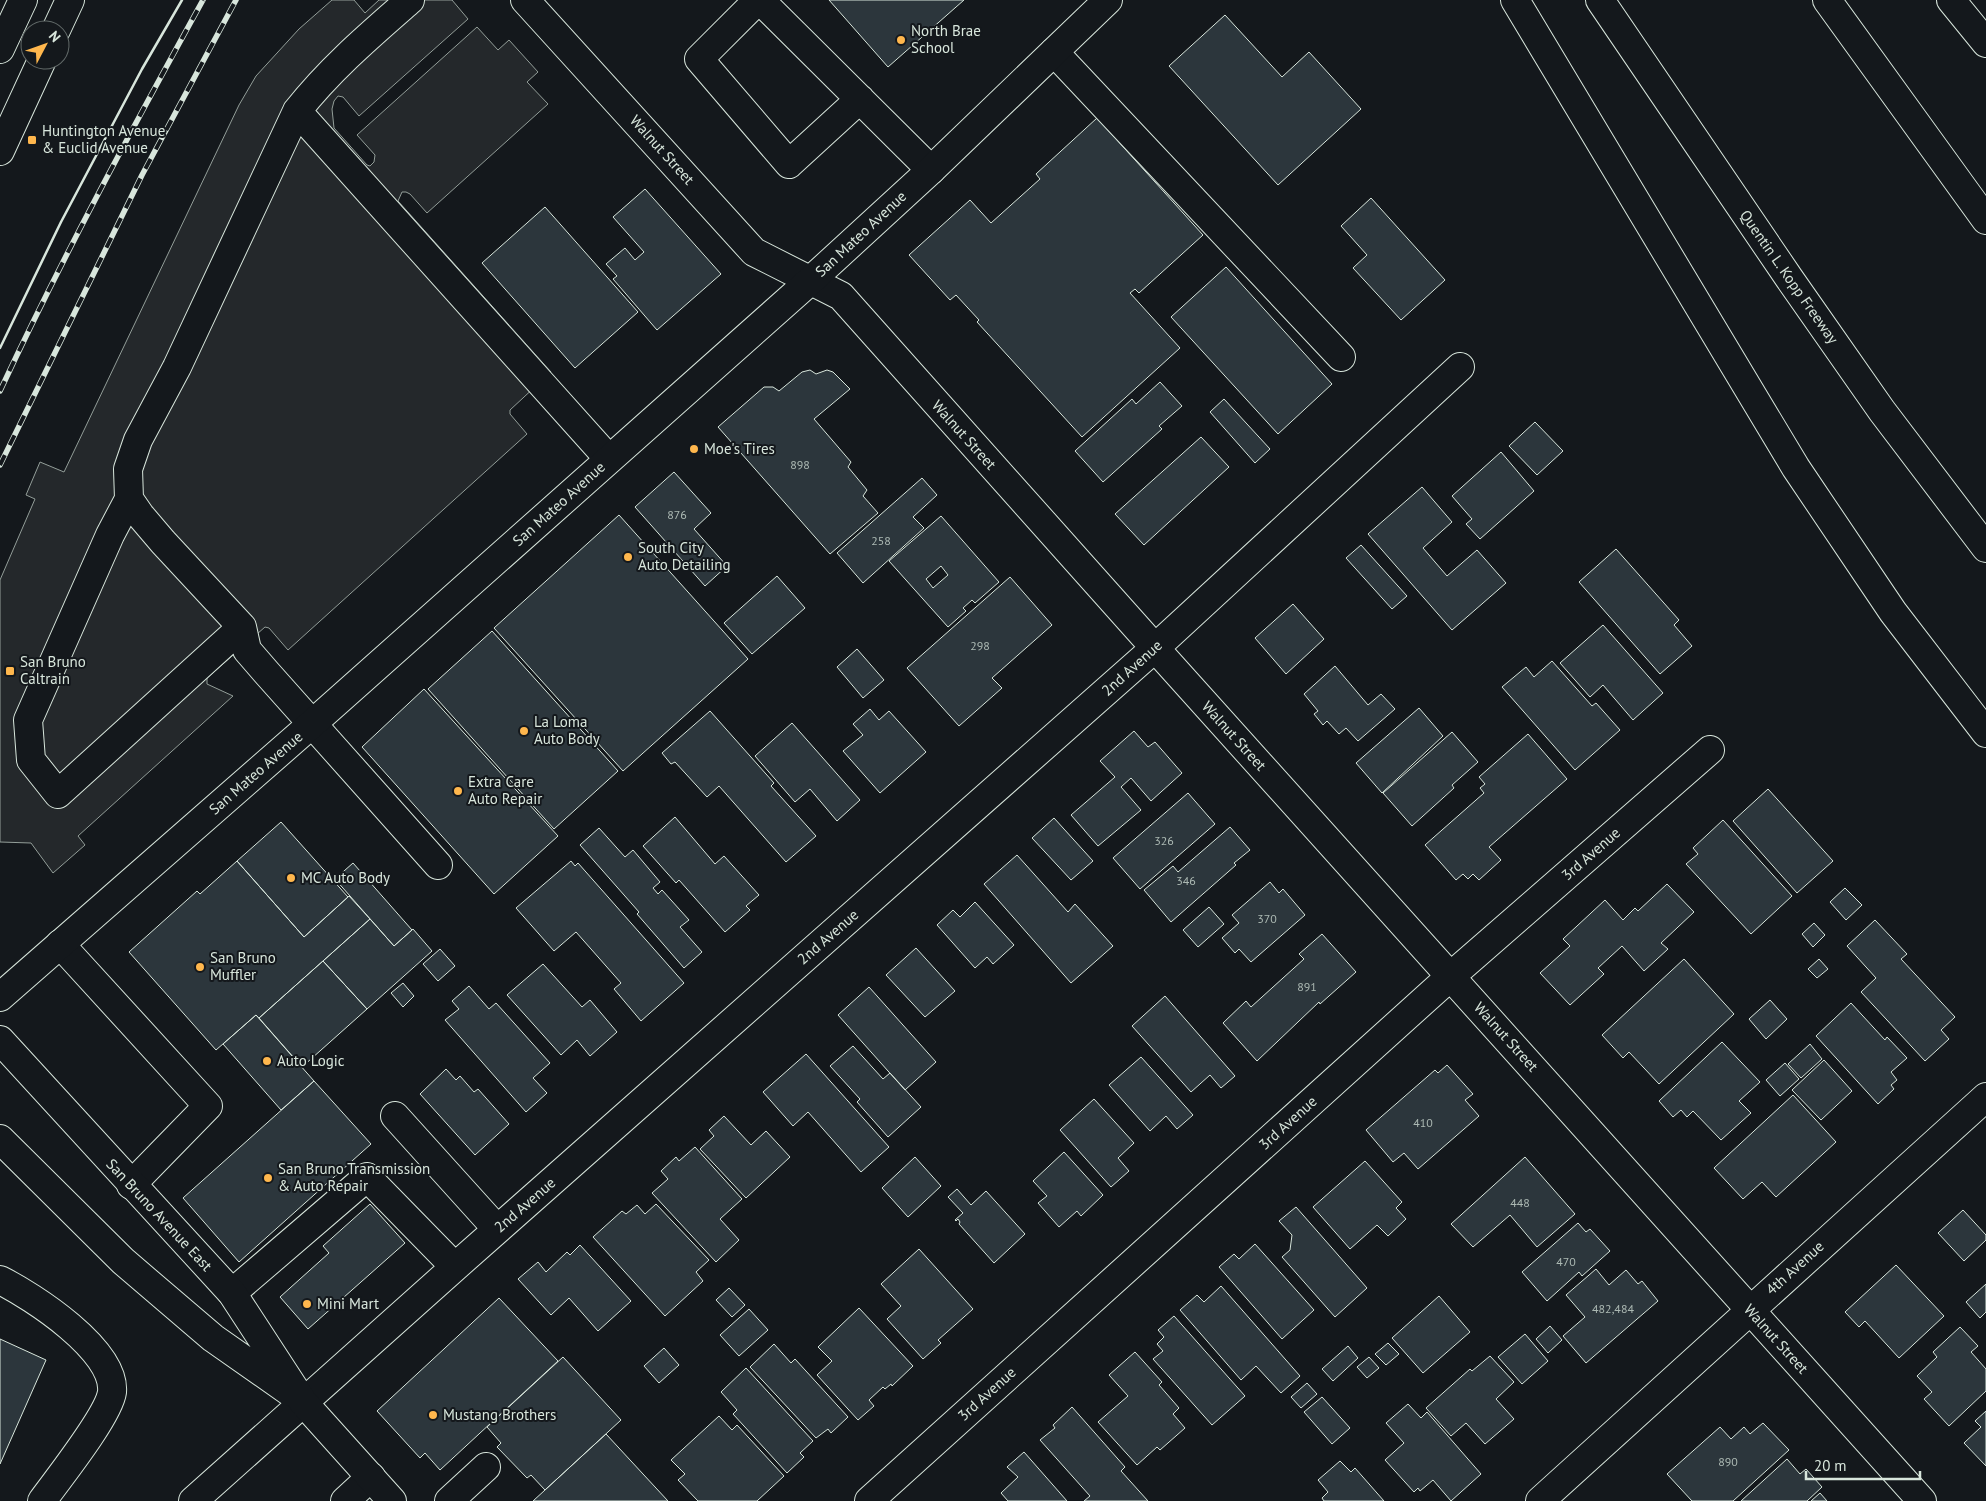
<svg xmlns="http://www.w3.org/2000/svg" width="1986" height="1501" viewBox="0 0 1986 1501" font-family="'PT Sans',sans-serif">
  <rect width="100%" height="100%" fill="#14181c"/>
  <path fill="#24282b" stroke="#939e99" d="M332,0H354L365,13L379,0H452L468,19L359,116L343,97L338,96L334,101L332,109L334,128L367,165L370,166L374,162L375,155L357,135L477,27L498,50L509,40L538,72L527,82L548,104L427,213L410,194L406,192H402L398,201L551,372L510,410V414L527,434L288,650L269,628L265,627L207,678V684L233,696L78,836L85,845L53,873L31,843L0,842V580L35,499L26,495L40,462L64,472L239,105L256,76L299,29Z"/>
  <path fill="#2c363c" stroke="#d8e6dc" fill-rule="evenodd" d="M829,0H964L888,67Z
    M1225,15L1282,77L1309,52L1361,109L1278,185L1169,66Z
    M1097,118L1203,235L1139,293L1135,289L1130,293L1180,348L1082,437L977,322L979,320L956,295L950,300L909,255L970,200L991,223L1040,179L1036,174Z
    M645,189L721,274L657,330L613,279L617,276L606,264L625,248L635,260L644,252L613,217Z
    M1371,198L1445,280L1401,320L1353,268L1367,255L1341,226Z
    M545,207L638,312L575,368L482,263Z
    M1226,267L1332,384L1278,434L1171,317Z
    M810,370L816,374L827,370L833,372L850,389L814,419L851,462L848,467L867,490L863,496L878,513L830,554L718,427L764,387H773L779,391L802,372Z
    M1160,382L1182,406L1159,426L1162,429L1103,482L1075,451L1132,399L1136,404Z
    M1224,399L1270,449L1255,463L1210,412Z
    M1535,422L1563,451L1537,475L1509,446Z
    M1201,437L1229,467L1144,545L1115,514Z
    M1501,452L1534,491L1480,539L1466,524L1472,519L1452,496Z
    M674,472L711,513L694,529L727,566L705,586L635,507Z
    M922,478L937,495L913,517L924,528L863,583L837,553Z
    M1422,487L1452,522L1423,548L1447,576L1477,550L1506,583L1452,630L1368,534Z
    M619,515L748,659L623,771L494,628Z
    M941,516L999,582L975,603L972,600L963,608L966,611L948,627L889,561ZM941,566L948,575L933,588L926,579Z
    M1361,545L1407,596L1392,609L1346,558Z
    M1616,549L1679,620L1674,625L1692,646L1660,674L1579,582Z
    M777,576L805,608L752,654L724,623Z
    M1010,577L1052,625L992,678L1002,688L959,726L907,668Z
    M1293,604L1324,639L1286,674L1255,638Z
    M1603,625L1663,693L1633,720L1603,685L1590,697L1560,663Z
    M492,631L618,771L554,829L428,689Z
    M857,649L884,680L863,698L837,667Z
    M1552,661L1592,706L1596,703L1620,730L1575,770L1502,687L1526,667L1534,677Z
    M1335,666L1368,705L1381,694L1395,709L1358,741L1346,728L1339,734L1327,721L1323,725L1314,714L1318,711L1304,694Z
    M424,689L558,836L494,894L362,747Z
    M1419,708L1443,736L1382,793L1356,763Z
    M870,709L879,720L889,711L926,752L880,793L843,751L863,735L853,724Z
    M710,711L774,783L771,786L816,836L786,862L719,786L707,797L675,762L671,764L662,753Z
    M792,723L860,800L837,821L810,789L795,802L755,756Z
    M1134,731L1148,747L1155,742L1182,773L1151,801L1131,778L1121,787L1141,810L1098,846L1071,815L1115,777L1100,761Z
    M1452,732L1478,762L1452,785L1454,788L1412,826L1383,793Z
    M1528,734L1567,779L1489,847L1501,860L1479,880L1473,874L1468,879L1463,874L1456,880L1425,845L1484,793L1480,788L1485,784L1479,777Z
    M1768,789L1833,861L1797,893L1733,821Z
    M1188,793L1215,824L1140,889L1113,858Z
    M675,817L715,864L724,856L759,895L746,906L750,910L725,932L679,880L676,883L643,846Z
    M1054,818L1093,861L1071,880L1032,838Z
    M1723,820L1792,896L1751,934L1686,864L1698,854L1693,848Z
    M281,822L348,897L304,937L237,861Z
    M1230,827L1250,850L1234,863L1236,865L1171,922L1144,890L1173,866L1178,872Z
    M599,828L625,857L633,850L660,882L653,888L658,894L662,890L689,920L680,927L702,952L684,968L637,914L639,912L580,845Z
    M1017,855L1068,912L1075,904L1113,946L1071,983L984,884Z
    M237,861L304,937L349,896L370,919L259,1018L256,1015L216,1050L129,952L197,891L200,894Z
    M571,861L575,866L578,863L684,983L641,1021L614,989L621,983L576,932L554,951L516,908Z
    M353,863L412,930L394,946L335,879Z
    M1270,882L1279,893L1283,889L1305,915L1251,962L1239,949L1235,953L1222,938L1239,923L1232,915Z
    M1667,884L1694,912L1661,943L1668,949L1644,971L1622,946L1598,968L1604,974L1570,1005L1540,973L1570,946L1563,939L1605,900L1623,920L1635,908L1638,911Z
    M1845,888L1862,905L1846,920L1830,902Z
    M975,902L1014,945L993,964L987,957L975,968L937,925L953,910L960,917Z
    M1209,907L1224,924L1198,947L1183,930Z
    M370,919L394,946L413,929L432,951L367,1009L323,961Z
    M1875,920L1907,954L1901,959L1955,1017L1941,1030L1949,1039L1925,1061L1861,992L1876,978L1847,946Z
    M1814,923L1825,935L1813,947L1802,934Z
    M1322,934L1356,972L1320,1004L1319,1002L1257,1061L1223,1023L1246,1001L1251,1007L1304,959L1299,954Z
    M916,948L955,991L925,1017L886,975Z
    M440,949L455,966L438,981L423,964Z
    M1684,959L1734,1014L1659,1084L1629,1052L1623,1058L1602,1035Z
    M1819,959L1828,969L1817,978L1808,969Z
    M323,961L367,1009L302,1067L259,1018Z
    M543,964L582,1007L590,1000L617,1032L590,1056L577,1040L561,1055L507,995Z
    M403,983L414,996L403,1007L391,993Z
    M469,986L489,1009L496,1003L550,1063L533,1078L547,1093L526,1112L445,1020L459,1009L452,1001Z
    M869,987L936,1062L905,1090L838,1015Z
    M1165,996L1235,1076L1221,1088L1210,1075L1191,1092L1132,1026Z
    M1770,1000L1787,1019L1766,1039L1749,1019Z
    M1851,1003L1885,1040L1887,1037L1907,1058L1891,1072L1897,1080L1891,1085L1894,1089L1878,1104L1816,1036Z
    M256,1015L314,1081L281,1110L223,1044Z
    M1722,1042L1760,1082L1739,1101L1751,1113L1721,1140L1693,1111L1687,1117L1681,1110L1673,1117L1659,1101Z
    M1810,1044L1822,1059L1801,1078L1788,1064Z
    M853,1046L883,1079L890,1073L921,1107L888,1137L857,1102L860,1099L830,1066Z
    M806,1054L889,1147L861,1172L808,1112L793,1126L763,1092Z
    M1141,1057L1193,1115L1177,1129L1166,1116L1150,1131L1109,1085Z
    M1824,1060L1852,1091L1821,1120L1792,1090Z
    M1785,1063L1799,1079L1780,1096L1766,1080Z
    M1447,1065L1473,1094L1465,1100L1479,1116L1418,1169L1404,1153L1393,1162L1366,1130L1435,1070L1438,1073Z
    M446,1069L456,1080L460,1076L474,1092L478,1089L509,1124L475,1155L420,1094Z
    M314,1081L371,1144L239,1262L183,1198Z
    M1793,1095L1836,1142L1776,1197L1762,1182L1743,1199L1714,1168Z
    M1094,1099L1134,1143L1118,1158L1129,1171L1111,1187L1060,1130Z
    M724,1116L751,1145L766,1131L790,1157L746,1198L700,1149L714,1136L709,1130Z
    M695,1147L742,1199L720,1219L739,1240L716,1262L652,1193L668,1179L661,1171L676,1157L679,1161Z
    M1064,1152L1103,1195L1081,1216L1077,1211L1059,1227L1038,1203L1047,1196L1033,1181Z
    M915,1157L941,1186L908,1217L882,1188Z
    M1525,1157L1575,1214L1537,1247L1510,1215L1473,1247L1451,1224Z
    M1365,1161L1402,1202L1396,1208L1406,1219L1388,1236L1377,1225L1350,1249L1313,1207Z
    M957,1189L971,1205L986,1191L1025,1234L994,1263L959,1224L960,1222L958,1219L956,1221L955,1220L963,1213L948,1197Z
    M370,1204L405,1243L308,1329L280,1297L329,1253L323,1246Z
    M656,1204L709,1260L696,1272L703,1281L665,1316L593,1237L622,1211L626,1214L637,1205L645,1214Z
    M1296,1207L1367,1288L1335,1317L1282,1257L1290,1250L1292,1235L1279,1221Z
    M1963,1210L1986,1235V1240L1964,1261L1938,1233Z
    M1578,1223L1586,1232L1590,1229L1610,1251L1582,1276L1579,1272L1547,1301L1522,1272Z
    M1255,1244L1314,1310L1282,1339L1219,1267L1234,1254L1239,1259Z
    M580,1245L631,1301L598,1331L569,1298L551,1315L518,1279L538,1262L546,1272L567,1252L570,1255Z
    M919,1249L973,1309L938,1340L941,1343L923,1359L887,1319L901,1306L881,1284Z
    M1896,1265L1944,1316L1899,1358L1865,1321L1859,1327L1845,1312Z
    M1596,1269L1609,1285L1626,1270L1638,1284L1642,1281L1658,1301L1586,1363L1563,1336L1585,1317L1566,1295Z
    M1986,1284V1312L1980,1318L1966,1302Z
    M1221,1286L1300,1376L1281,1393L1256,1366L1241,1380L1180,1310L1197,1295L1204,1302Z
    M729,1288L745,1305L732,1317L716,1300Z
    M1439,1296L1470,1332L1423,1373L1392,1338Z
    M499,1298L558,1361L440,1470L425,1453L420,1458L377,1411Z
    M859,1308L913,1366L892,1386L891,1384L885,1389L883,1387L869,1400L874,1406L858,1420L817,1375L832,1361L818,1347Z
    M749,1309L768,1330L739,1356L720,1335Z
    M1174,1316L1245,1396L1212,1425L1153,1359L1163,1351L1157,1344L1164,1337L1158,1330Z
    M1550,1326L1562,1340L1548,1353L1536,1339Z
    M1960,1327L1978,1346L1971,1352L1986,1369V1391L1949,1426L1924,1399L1932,1392L1917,1376L1937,1357L1933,1352Z
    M1525,1334L1548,1361L1522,1384L1498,1357Z
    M0,1339L46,1360L0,1464Z
    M1388,1343L1399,1354L1386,1365L1375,1354Z
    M774,1344L791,1363L795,1359L848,1417L831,1433L828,1429L816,1438L750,1367Z
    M1348,1346L1358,1358L1333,1381L1322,1369Z
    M664,1348L679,1365L659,1383L644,1366Z
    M1135,1352L1162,1382L1159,1385L1179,1408L1173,1414L1185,1428L1160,1450L1157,1447L1137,1465L1098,1422L1128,1396L1109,1375Z
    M1490,1356L1514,1382L1496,1399L1514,1419L1485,1444L1466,1423L1451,1436L1426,1408L1470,1369L1472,1371Z
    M563,1357L621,1420L545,1490L531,1475L527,1478L497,1447L501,1443L487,1427Z
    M1369,1357L1379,1368L1367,1378L1357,1367Z
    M746,1368L813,1441L800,1453L804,1457L787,1473L733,1414L737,1410L721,1392Z
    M1307,1383L1317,1394L1301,1408L1291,1397Z
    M1322,1397L1350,1428L1332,1444L1304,1412Z
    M1408,1404L1421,1418L1427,1412L1481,1474L1451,1501L1433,1480L1420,1491L1418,1488L1414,1492L1385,1460L1404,1443L1386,1423Z
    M1072,1407L1125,1467L1121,1471L1148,1501H1084L1090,1496L1040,1440L1055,1428L1053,1425Z
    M1986,1411V1466L1964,1443L1981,1427L1975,1421Z
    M719,1416L732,1430L737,1425L784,1476L757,1501H698L678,1480L685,1474L671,1460Z
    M1763,1423L1789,1450L1733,1501H1692L1667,1474L1720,1427L1731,1439L1744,1427L1750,1434Z
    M606,1434L668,1501H533L545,1490Z
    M1024,1452L1067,1501H1008L1001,1493L1018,1477L1007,1467Z
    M1787,1459L1800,1474L1806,1469L1822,1487L1807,1501H1741Z
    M1340,1461L1351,1472L1355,1468L1384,1501H1324L1322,1498L1328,1492L1318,1480Z
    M1820,1493L1827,1501H1811Z"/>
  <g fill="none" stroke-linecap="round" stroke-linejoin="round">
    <g stroke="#d8e6dc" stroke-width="30">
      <path id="minor" d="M525,0L754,252L841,296L1155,648L1922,1501
        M758,0L699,59L789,164L860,99
        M760,0L931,170
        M56,30L70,0
        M0,49L23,0
        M1054,52L1341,357
        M297,111L609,459
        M0,151L42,60
        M129,499L140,515L163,542L242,627L247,650L266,672L438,865
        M242,627L58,794L31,760L28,720L110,535L129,499L128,469L138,440L177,367L297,111C330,69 370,35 410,0
        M60,944L208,1106L131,1185
        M395,1116L497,1229
        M0,1280C32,1296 116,1350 112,1392C109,1415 58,1479 42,1501
        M232,1293L367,1177L455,1267
        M193,1501L455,1267L1155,648L1460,367
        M345,1501L371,1477
        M449,1501L486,1467
        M869,1501L1451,976L1710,750
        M1540,1501L1986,1097"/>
    </g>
    <g stroke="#d8e6dc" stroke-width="30">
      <path id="major" d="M0,997L313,723L810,281L931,170L1108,0
        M0,1040L232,1293L303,1402L392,1501
        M0,1139L123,1261L213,1338L290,1392"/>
    </g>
    <g stroke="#d8e6dc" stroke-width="30">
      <path id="highway" d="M1515,0L1796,468L1893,612L1986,733
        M1600,0L1789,278L1882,411L1986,548
        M1827,0L1986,220
        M1951,0L1986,43"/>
    </g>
    <use href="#minor" stroke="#14181c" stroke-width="28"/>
    <use href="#major" stroke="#14181c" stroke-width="28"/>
    <use href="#highway" stroke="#14181c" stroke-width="28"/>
    <g stroke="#d8e6dc" stroke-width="5.5">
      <path id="rail" d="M0,391C62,258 132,129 203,0
        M0,465L142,175L236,0"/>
    </g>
    <use href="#rail" stroke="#14181c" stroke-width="4" stroke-dasharray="11" stroke-linecap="butt"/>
    <path stroke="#d8e6dc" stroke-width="2.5" d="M0,348L61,222L142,69L182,0"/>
  </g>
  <g fill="#ffb74d" stroke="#14181c" stroke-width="2">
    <circle cx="901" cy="40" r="5"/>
    <rect x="27" y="135" width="10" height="10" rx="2.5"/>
    <circle cx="694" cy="449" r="5"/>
    <circle cx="628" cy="557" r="5"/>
    <rect x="5" y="666" width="10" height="10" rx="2.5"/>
    <circle cx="524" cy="731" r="5"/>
    <circle cx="458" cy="791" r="5"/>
    <circle cx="291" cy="878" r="5"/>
    <circle cx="200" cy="967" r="5"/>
    <circle cx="267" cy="1061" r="5"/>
    <circle cx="268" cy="1178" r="5"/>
    <circle cx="307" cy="1304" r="5"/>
    <circle cx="433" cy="1415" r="5"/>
  </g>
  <g text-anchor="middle" stroke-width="4" stroke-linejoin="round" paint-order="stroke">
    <g font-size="12" fill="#adbab4">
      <text x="800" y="469">898</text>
      <text x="677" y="519">876</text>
      <text x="881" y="545">258</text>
      <text x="980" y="650">298</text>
      <text x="1164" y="845">326</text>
      <text x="1186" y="885">346</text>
      <text x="1267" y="923">370</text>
      <text x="1307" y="991">891</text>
      <text x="1423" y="1127">410</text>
      <text x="1520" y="1207">448</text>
      <text x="1566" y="1266">470</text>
      <text x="1613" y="1313">482,484</text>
      <text x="1728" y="1466">890</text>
    </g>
    <g font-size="15" fill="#d8e6dc" stroke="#14181c" text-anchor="start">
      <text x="911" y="36">North Brae<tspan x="911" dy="17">School</tspan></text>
      <text x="42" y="136">Huntington Avenue<tspan x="42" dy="17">&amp; Euclid Avenue</tspan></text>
      <text x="704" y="454">Moe's Tires</text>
      <text x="638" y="553">South City<tspan x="638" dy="17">Auto Detailing</tspan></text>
      <text x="20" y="667">San Bruno<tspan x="20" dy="17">Caltrain</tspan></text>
      <text x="534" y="727">La Loma<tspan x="534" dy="17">Auto Body</tspan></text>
      <text x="468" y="787">Extra Care<tspan x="468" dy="17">Auto Repair</tspan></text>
      <text x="301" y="883">MC Auto Body</text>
      <text x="210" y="963">San Bruno<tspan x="210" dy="17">Muffler</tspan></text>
      <text x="277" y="1066">Auto Logic</text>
      <text x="278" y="1174">San Bruno Transmission<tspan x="278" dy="17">&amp; Auto Repair</tspan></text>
      <text x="317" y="1309">Mini Mart</text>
      <text x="443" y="1420">Mustang Brothers</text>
    </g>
    <g font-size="15" fill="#d8e6dc" stroke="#14181c">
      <text transform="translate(662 150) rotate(48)" y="5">Walnut Street</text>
      <text transform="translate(861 234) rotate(-43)" y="5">San Mateo Avenue</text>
      <text transform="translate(1789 277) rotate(55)" y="5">Quentin L. Kopp Freeway</text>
      <text transform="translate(964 435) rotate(48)" y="5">Walnut Street</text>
      <text transform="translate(559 504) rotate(-42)" y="5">San Mateo Avenue</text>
      <text transform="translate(1132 668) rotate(-42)" y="5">2nd Avenue</text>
      <text transform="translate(1234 736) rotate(48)" y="5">Walnut Street</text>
      <text transform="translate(256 773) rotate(-41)" y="5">San Mateo Avenue</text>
      <text transform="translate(1591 854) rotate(-41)" y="5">3rd Avenue</text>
      <text transform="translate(828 937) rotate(-41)" y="5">2nd Avenue</text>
      <text transform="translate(1506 1037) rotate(48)" y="5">Walnut Street</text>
      <text transform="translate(1288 1123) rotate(-42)" y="5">3rd Avenue</text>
      <text transform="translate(525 1205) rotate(-41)" y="5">2nd Avenue</text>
      <text transform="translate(159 1215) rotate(47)" y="5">San Bruno Avenue East</text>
      <text transform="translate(1795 1268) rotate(-42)" y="5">4th Avenue</text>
      <text transform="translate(1776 1339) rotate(48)" y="5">Walnut Street</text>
      <text transform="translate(987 1394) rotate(-42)" y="5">3rd Avenue</text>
    </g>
  </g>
  <g transform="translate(45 45) rotate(49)"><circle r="24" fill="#14181c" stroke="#626a69"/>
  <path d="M0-4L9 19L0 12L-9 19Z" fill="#ffb74d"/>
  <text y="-8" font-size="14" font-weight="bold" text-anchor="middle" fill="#d8e6dc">N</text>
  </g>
  <path d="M1806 1471v8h114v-8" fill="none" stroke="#d8e6dc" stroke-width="2.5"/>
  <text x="1814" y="1471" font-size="15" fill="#d8e6dc" stroke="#14181c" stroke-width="4" paint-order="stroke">20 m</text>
</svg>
